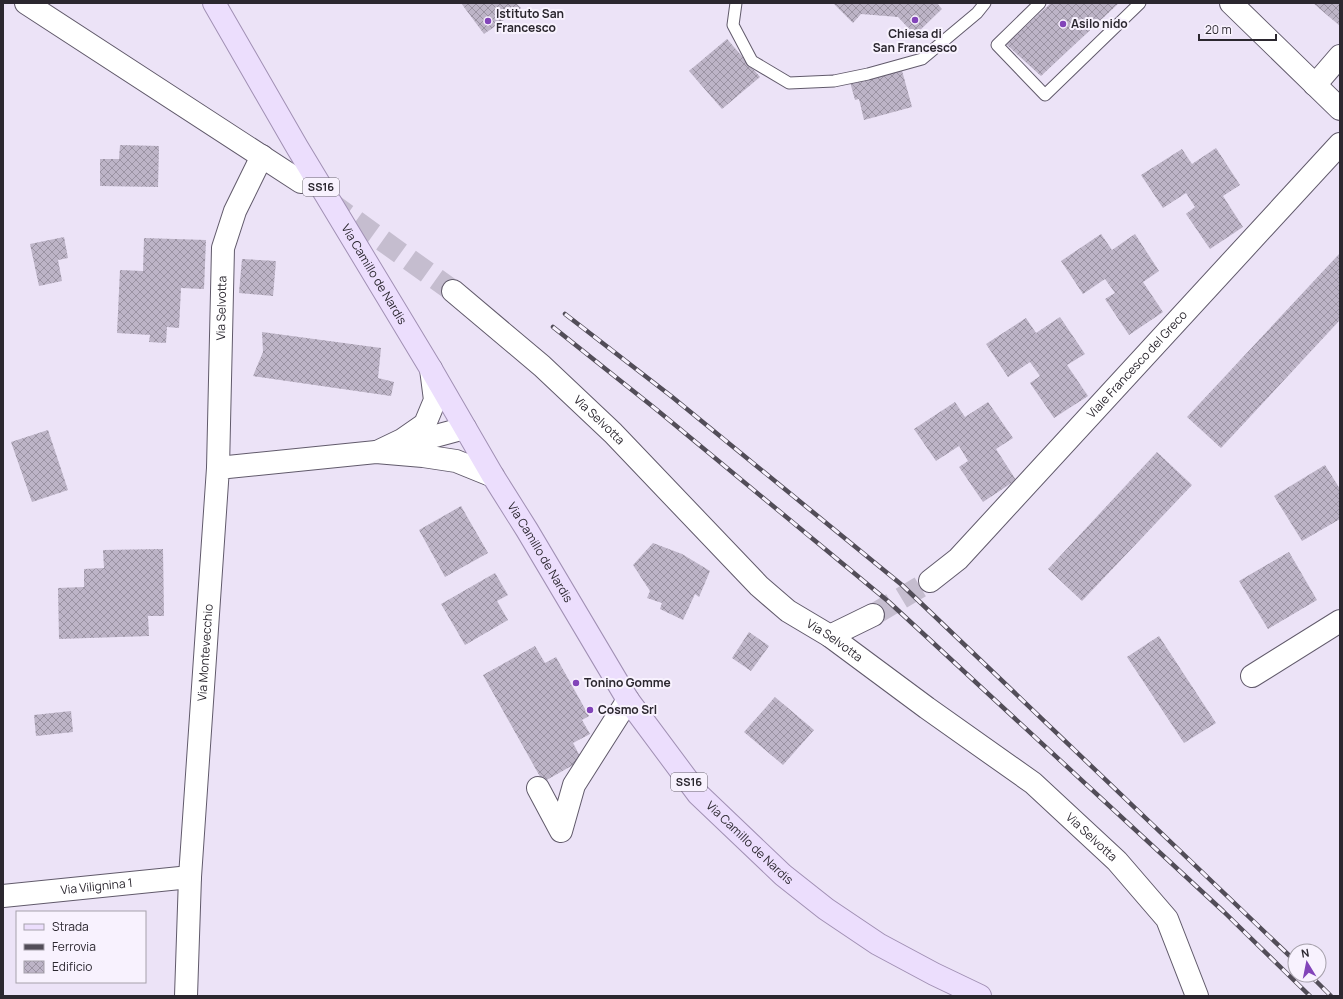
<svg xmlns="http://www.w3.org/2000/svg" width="1343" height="999" viewBox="0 0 1343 999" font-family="Manrope,sans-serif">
  <defs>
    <pattern id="building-cross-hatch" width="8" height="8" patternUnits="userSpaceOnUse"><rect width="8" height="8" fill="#bdb4c7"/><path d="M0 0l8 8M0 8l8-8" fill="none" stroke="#9a92a2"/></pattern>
  </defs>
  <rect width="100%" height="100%" fill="#ece3f7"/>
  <path fill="url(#building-cross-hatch)" d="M461,3H516L521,8L484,34Z
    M833,3H937L942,9L915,35L898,17L861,14L853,23Z
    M1051,3H1119L1041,76L1006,44Z
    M1313,3H1340V26Z
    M727,39L760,77L722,109L689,71Z
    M901,67L912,107L864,120L859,99L855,100L850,82Z
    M120,145L159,146L158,187L100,186V159H119Z
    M1216,148L1240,185L1223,196L1243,227L1210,249L1186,214L1195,207L1186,193L1163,208L1141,175L1182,149L1192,164Z
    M1101,234L1112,250L1135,234L1159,271L1143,282L1163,312L1129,335L1105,299L1115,293L1105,279L1083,294L1061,261Z
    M64,237L68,258L58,260L62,281L39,286L30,244Z
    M144,238L206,240L204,289L181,288L179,328L167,327L166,343L149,342L150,335L117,333L120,270L143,271Z
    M1340,253V320L1221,448L1187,417Z
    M242,259L276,261L273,296L239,293Z
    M1060,317L1085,354L1067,365L1088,396L1054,418L1030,383L1040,376L1030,362L1008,377L986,344L1026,318L1036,333Z
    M262,332L381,348L378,378L394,382L391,396L253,376L263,352Z
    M955,402L965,417L988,402L1013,438L996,449L1016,480L983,502L959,467L968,461L959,446L936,461L914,429Z
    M48,430L68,490L32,502L11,442Z
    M1157,452L1192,485L1082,601L1048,569Z
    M1325,465L1340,489V519L1302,541L1274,496Z
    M461,506L488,553L445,577L419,530Z
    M653,543L682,554L710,571L699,597L695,594L683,620L660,609L662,603L647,598L650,591L633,565Z
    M163,549L164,616H148L149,636L59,639L58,588L84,587V569L104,568L103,550Z
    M1289,552L1317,600L1268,629L1239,581Z
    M495,573L508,595L497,601L508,620L465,645L441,604Z
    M749,632L769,646L751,671L732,658Z
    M1159,636L1216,723L1184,743L1127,657Z
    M535,646L545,663L556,657L589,716L582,720L590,734L573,743L582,760L543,782L483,675Z
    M775,697L814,730L783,765L744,732Z
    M71,711L73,732L36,736L34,715Z"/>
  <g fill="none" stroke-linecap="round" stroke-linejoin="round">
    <path stroke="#c5bdcf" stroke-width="22" stroke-dasharray="22 11" stroke-linecap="butt" d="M329,202L453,291
      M873,615L930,581"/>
    <g stroke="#615a6b" stroke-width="13">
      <path id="lane" d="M736,3L733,25L752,61L789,83L834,81L868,74L922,59L977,13L985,3
        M1040,3L997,45L1045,95L1140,3"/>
    </g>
    <g stroke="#615a6b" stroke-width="24">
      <g id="street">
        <path d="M26,3L301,182"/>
        <path d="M1315,85L1340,56"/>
        <path id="s1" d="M453,291L542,366L613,433L759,586L788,611L830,636L927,708L1033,783L1117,861L1167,919L1197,996"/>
        <path id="s2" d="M218,468L223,248L235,211L262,156"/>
        <path id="s3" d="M930,581L958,559L1340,144"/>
        <path d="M830,636L873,615"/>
        <path d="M1252,676L1340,621"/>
        <path d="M538,788L561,831L574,785L628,700"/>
        <path id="s4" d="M3,896L190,877"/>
      </g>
    </g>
    <g stroke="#615a6b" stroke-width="24">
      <g id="secondary">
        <path d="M1231,3L1340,109"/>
        <path d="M406,444L465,428"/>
        <path d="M377,452L402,440L425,424L435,400L431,369"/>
        <path id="s5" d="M186,996L190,877L218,468L376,452L423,456L456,461L493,476"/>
      </g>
    </g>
    <g stroke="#a190b4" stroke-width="24">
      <g id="primary">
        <path id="s6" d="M214,3L297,147L431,369L493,476L527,530L628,700L698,794L783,875L826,909L878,944L934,974L980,996"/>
      </g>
    </g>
    <use href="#lane" stroke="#fff" stroke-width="11"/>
    <use href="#street" stroke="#fff" stroke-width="22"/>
    <use href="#secondary" stroke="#fff" stroke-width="22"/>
    <use href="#primary" stroke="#ecdefd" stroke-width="22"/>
    <g stroke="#524d58" stroke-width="4.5">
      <path id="rail" d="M565,314L671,396L902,585L1295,961
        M553,327L657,410L889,602L1223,911L1310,996
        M1310,975L1331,996"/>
    </g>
    <use href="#rail" stroke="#f8f2fe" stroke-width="3" stroke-dasharray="9" stroke-linecap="butt"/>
  </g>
  <g fill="#8244b9" stroke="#f8f2fe" stroke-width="1.5">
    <circle cx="915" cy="20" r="4"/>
    <circle cx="488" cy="21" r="4"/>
    <circle cx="1063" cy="24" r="4"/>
    <circle cx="576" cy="683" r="4"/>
    <circle cx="590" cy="710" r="4"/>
  </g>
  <g text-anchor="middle" stroke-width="4" stroke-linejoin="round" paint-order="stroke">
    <g fill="#f8f2fe" stroke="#68646d" stroke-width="1">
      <rect x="303" y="178" width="36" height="18" rx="3"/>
      <rect x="671" y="773" width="36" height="18" rx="3"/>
    </g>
    <g font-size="11" font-weight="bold" fill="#2b272f">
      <text x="321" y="191">SS16</text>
      <text x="689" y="786">SS16</text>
    </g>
    <g font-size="12" font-weight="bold" fill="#2b272f" stroke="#f8f2fe" text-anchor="start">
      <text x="496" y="18">Istituto San<tspan x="496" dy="14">Francesco</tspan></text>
      <text x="1071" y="28">Asilo nido</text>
      <text x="915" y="38" text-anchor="middle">Chiesa di<tspan x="915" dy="14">San Francesco</tspan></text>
      <text x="584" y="687">Tonino Gomme</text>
      <text x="598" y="714">Cosmo Srl</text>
    </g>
    <g font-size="12" fill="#2b272f" stroke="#f8f2fe">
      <text dy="4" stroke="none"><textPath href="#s6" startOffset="315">Via Camillo de Nardis</textPath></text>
      <text dy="4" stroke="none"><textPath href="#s2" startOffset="160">Via Selvotta</textPath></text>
      <text dy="4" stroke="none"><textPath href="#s3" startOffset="300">Viale Francesco del Greco</textPath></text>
      <text dy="4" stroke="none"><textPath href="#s1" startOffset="195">Via Selvotta</textPath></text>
      <text dy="4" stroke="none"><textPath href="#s6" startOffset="639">Via Camillo de Nardis</textPath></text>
      <text dy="4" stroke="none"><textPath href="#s1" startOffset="519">Via Selvotta</textPath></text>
      <text dy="4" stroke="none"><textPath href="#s5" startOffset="344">Via Montevecchio</textPath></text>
      <text dy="4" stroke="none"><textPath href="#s1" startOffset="843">Via Selvotta</textPath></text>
      <text dy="4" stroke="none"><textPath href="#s6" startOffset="999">Via Camillo de Nardis</textPath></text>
      <text dy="4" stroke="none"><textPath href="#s4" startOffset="94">Via Vilignina 1</textPath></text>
    </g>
  </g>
  <rect width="1343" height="999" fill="none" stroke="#2b272f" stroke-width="8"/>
  <rect x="16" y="911" width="130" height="72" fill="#f8f2fe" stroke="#a6a1ab"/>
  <rect x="24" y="924" width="20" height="6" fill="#ecdefd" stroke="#a6a1ab"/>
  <text x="52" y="931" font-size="12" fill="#2b272f">Strada</text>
  <rect x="24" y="944" width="20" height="6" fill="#524d58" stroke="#a6a1ab"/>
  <text x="52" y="951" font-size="12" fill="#2b272f">Ferrovia</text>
  <rect x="24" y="961" width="20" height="12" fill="url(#building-cross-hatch)" stroke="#a6a1ab"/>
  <text x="52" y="971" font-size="12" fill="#2b272f">Edificio</text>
  <g transform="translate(1307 963) rotate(350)"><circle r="19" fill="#f8f2fe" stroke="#a6a1ab"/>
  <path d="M0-3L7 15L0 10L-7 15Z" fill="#8244b9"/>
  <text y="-6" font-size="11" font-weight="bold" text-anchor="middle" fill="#2b272f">N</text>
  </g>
  <path d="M1199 34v6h77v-6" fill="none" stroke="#2b272f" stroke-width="2"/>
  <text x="1205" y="34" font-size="12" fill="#2b272f" stroke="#f8f2fe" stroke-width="3" paint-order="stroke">20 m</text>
</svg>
